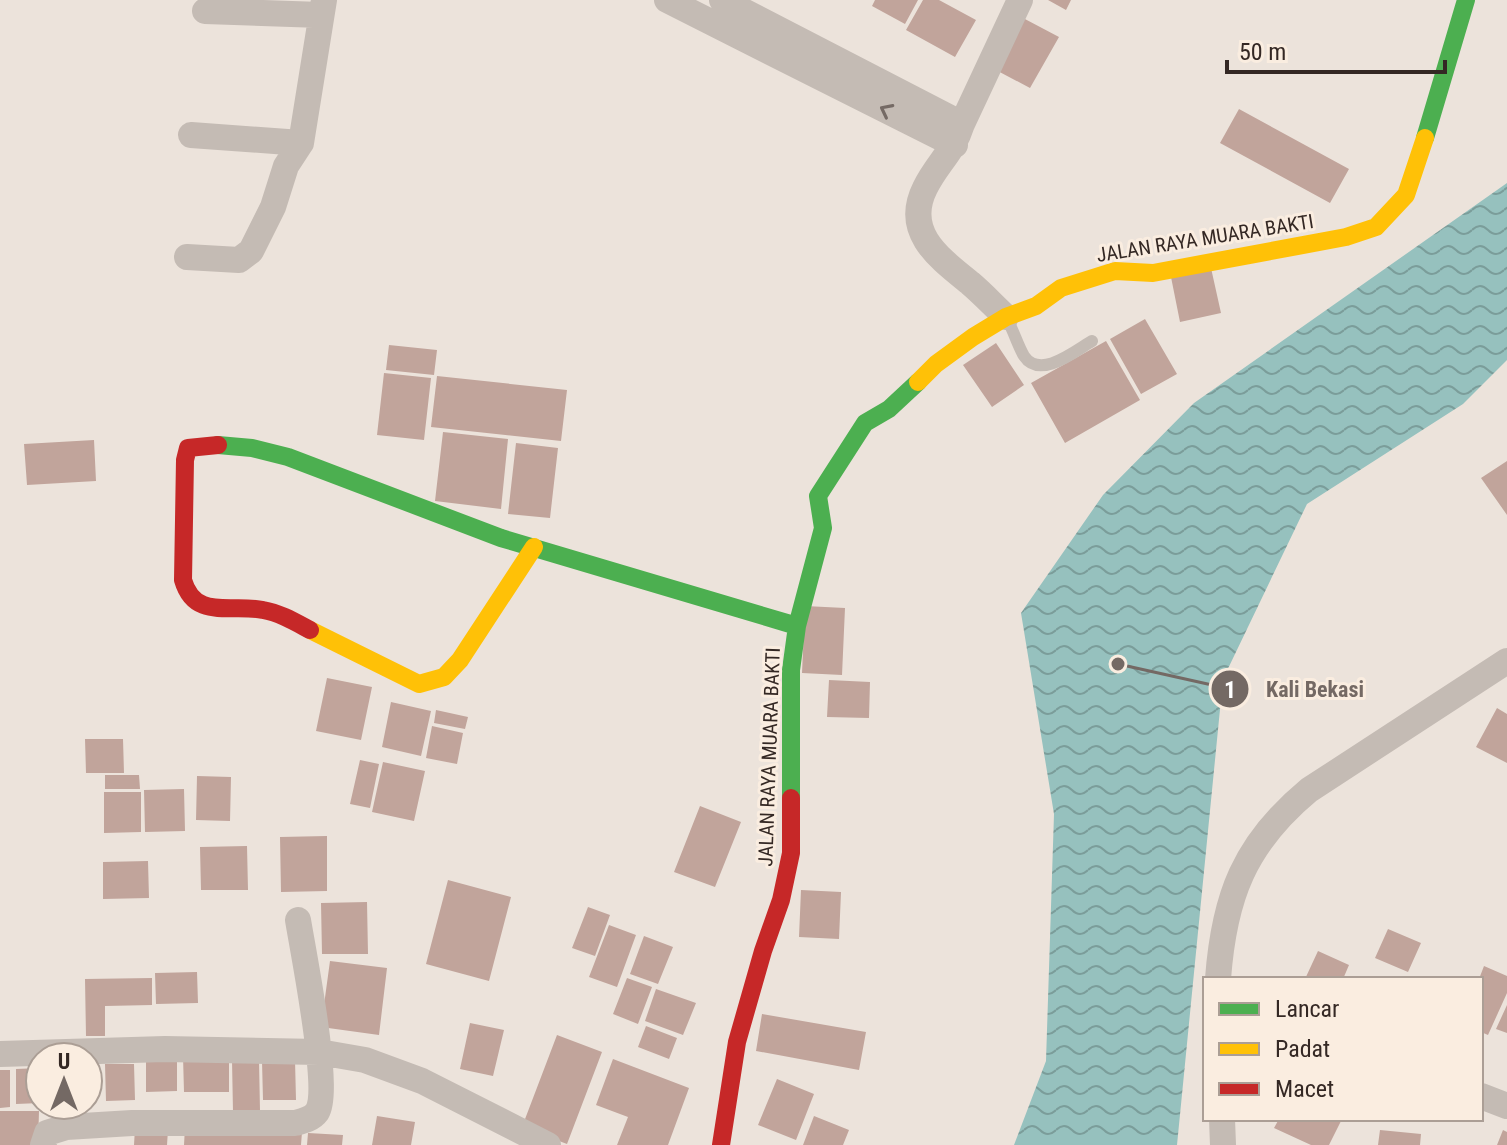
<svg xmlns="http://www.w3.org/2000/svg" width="1507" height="1145" viewBox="0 0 1507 1145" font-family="'Roboto Condensed',sans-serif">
  <defs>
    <pattern id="water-waves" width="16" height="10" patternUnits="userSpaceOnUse" patternTransform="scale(2)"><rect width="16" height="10" fill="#96c1be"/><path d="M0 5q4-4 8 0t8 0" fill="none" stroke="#7b9d9a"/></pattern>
  </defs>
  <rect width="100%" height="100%" fill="#ece3db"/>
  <path fill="url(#water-waves)" d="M1507,183V360L1463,404L1307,504L1223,679L1177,1145H1014L1046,1061L1054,814L1021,613L1103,495L1194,403Z"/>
  <path fill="#c1a49b" d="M875,0H918L905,24L872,6Z
    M923,0H939L976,20L955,57L906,30Z
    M1048,0H1071L1066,10Z
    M1023,18L1059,37L1030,88L994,69Z
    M1239,109L1349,169L1330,203L1220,143Z
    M1211,268L1221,313L1180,322L1171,277Z
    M1145,319L1177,374L1141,394L1110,339Z
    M1106,341L1140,400L1065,443L1031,383Z
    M996,343L1024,385L992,407L963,365Z
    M389,345L437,350L434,375L386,370Z
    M384,373L431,378L424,440L377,435Z
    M437,376L567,390L561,441L431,427Z
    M443,432L508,439L501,509L435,501Z
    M94,440L96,481L27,485L24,444Z
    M516,443L558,448L550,518L508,514Z
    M1507,461V515L1481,478Z
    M805,606L845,608L842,675L802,673Z
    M327,678L372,687L361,740L316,731Z
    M829,680L870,682L869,718L827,717Z
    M391,702L431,711L421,756L382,747Z
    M1497,708L1507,714V763L1476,747Z
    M436,710L468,717L465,729L434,723Z
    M432,726L463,733L457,764L426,758Z
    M85,739H123L124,773H86Z
    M360,760L379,764L370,808L350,804Z
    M383,762L425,771L414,821L372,812Z
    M105,775H139L140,789H105Z
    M197,776L231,777L230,821L196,820Z
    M184,789L185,831L145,832L144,790Z
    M104,792H141V832L104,833Z
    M700,806L741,822L715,887L674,872Z
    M327,836V891L281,892L280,837Z
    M247,846L248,890H201L200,847Z
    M148,861L149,898L103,899V862Z
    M448,880L511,897L489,981L426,964Z
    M801,890L841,892L839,939L799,937Z
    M367,902L368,954H322L321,903Z
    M588,907L610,915L595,956L572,948Z
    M609,925L636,935L617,987L589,977Z
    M1388,929L1421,943L1408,972L1375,958Z
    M644,936L673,947L658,984L630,974Z
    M1318,951L1349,965L1343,979H1305Z
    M330,961L387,968L379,1035L321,1027Z
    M1484,966L1507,976V993L1488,1035L1481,1032V979H1479Z
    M197,972L198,1003L156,1004L155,973Z
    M152,978V1005L105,1006V1036H86L85,979Z
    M627,978L652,987L638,1024L613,1014Z
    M656,989L696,1003L683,1035L645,1021Z
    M1507,1005V1033L1496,1029Z
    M762,1014L866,1032L859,1070L756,1051Z
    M470,1023L504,1030L493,1076L460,1069Z
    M646,1026L677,1038L669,1059L638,1047Z
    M557,1035L602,1052L567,1144L522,1127Z
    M229,1055V1092H184L183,1056Z
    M146,1057H177V1091L146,1092Z
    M613,1059L689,1088L668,1145H617L628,1117L596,1105Z
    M232,1060H259L260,1111L233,1112Z
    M295,1060L296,1100H263L262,1061Z
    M105,1064H134L135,1100L106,1101Z
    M40,1068V1103L16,1104V1069Z
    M0,1070H10V1107L0,1108Z
    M777,1079L814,1094L796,1140L758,1125Z
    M0,1111H39L38,1145H0Z
    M377,1116L415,1122L411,1145H372Z
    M814,1116L849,1130L843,1145H803Z
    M1279,1119H1342L1329,1145H1311L1274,1128Z
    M185,1127L302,1132L301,1145H184Z
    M135,1128L168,1130L167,1145H134Z
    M1380,1130L1421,1134L1420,1145H1378Z
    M1503,1130L1507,1132V1145H1497Z
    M308,1133L343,1135L342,1145H307Z"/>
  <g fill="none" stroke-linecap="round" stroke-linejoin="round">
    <path stroke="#c4bbb4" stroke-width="12" d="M1008,321C1014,332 1018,346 1024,356C1040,380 1075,351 1092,341"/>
    <path stroke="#c4bbb4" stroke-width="26" d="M667,0L955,145
      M722,0L962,124
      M205,11L321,15
      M191,135L301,143
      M187,257L239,260L251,251L273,207L286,166L301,143L324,0
      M1006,317C994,306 983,294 970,283C939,258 903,232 925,188C937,163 953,153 962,124L1020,0
      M1218,979C1224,897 1244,844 1309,790L1507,661
      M0,1054L165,1049L319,1052L365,1060L422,1081L548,1145
      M1481,1096L1507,1106
      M1222,1119L1223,1145
      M43,1145L47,1133L66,1127L132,1123H295C303,1121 312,1119 317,1112C331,1090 303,951 298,920"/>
    <path stroke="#4caf50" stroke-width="18" d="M1425,138L1466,0
      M218,445L252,448L288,457L501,538L797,626
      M791,798V670L797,626L823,528L818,496L865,423L889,409L918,382"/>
    <path stroke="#ffc107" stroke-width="18" d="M918,382L936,364L973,337L1006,317L1036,306L1061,288L1115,271L1153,273L1346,237L1376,227L1406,195L1425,138
      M310,630L419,684L444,677L460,660L534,547"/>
    <path stroke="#c62828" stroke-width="18" d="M218,445L188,448L185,460L183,580C195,621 231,603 263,610C280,613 295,622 310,630
      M721,1145L737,1042L763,951L781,900L791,853V798"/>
  </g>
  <defs><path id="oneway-chevron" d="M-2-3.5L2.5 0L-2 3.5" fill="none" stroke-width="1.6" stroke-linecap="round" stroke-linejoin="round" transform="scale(2)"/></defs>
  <use stroke="#756a65" href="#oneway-chevron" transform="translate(886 110) rotate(-153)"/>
  <g text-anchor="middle" stroke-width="6" stroke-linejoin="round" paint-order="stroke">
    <g font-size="20" fill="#342824" stroke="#faede0">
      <text transform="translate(1205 238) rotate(-9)" y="7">JALAN RAYA MUARA BAKTI</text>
      <text transform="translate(769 757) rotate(-88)" y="7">JALAN RAYA MUARA BAKTI</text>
    </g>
  </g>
  <path fill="none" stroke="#746964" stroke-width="3" d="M1118 664L1230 689"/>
  <g fill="#746964" stroke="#faede0" stroke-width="3">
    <circle cx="1118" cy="664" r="8"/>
    <circle cx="1230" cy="689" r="20"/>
  </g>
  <g font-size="24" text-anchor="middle" font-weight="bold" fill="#fff">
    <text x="1230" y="698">1</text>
  </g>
  <g font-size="22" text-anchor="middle" font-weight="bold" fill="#746964" stroke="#faede0" stroke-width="6" stroke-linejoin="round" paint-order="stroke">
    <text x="1315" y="697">Kali Bekasi</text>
  </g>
  <rect x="1203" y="977" width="280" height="144" fill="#faede0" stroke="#ab9e95" stroke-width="2"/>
  <rect x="1219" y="1003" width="40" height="12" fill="#4caf50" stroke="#ab9e95" stroke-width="2"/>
  <text x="1275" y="1017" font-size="24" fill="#342824">Lancar</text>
  <rect x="1219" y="1043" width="40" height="12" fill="#ffc107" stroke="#ab9e95" stroke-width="2"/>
  <text x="1275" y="1057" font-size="24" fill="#342824">Padat</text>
  <rect x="1219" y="1083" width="40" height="12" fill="#c62828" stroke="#ab9e95" stroke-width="2"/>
  <text x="1275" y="1097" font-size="24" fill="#342824">Macet</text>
  <g transform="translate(64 1081)"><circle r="38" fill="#faede0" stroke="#ab9e95" stroke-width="2"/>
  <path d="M0-6L14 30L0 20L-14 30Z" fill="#746964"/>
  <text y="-12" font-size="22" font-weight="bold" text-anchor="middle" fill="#342824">U</text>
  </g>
  <path d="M1227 60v12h218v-12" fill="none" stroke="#342824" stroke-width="4"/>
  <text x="1239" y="60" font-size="24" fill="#342824" stroke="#faede0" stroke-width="6" paint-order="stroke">50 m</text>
</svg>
